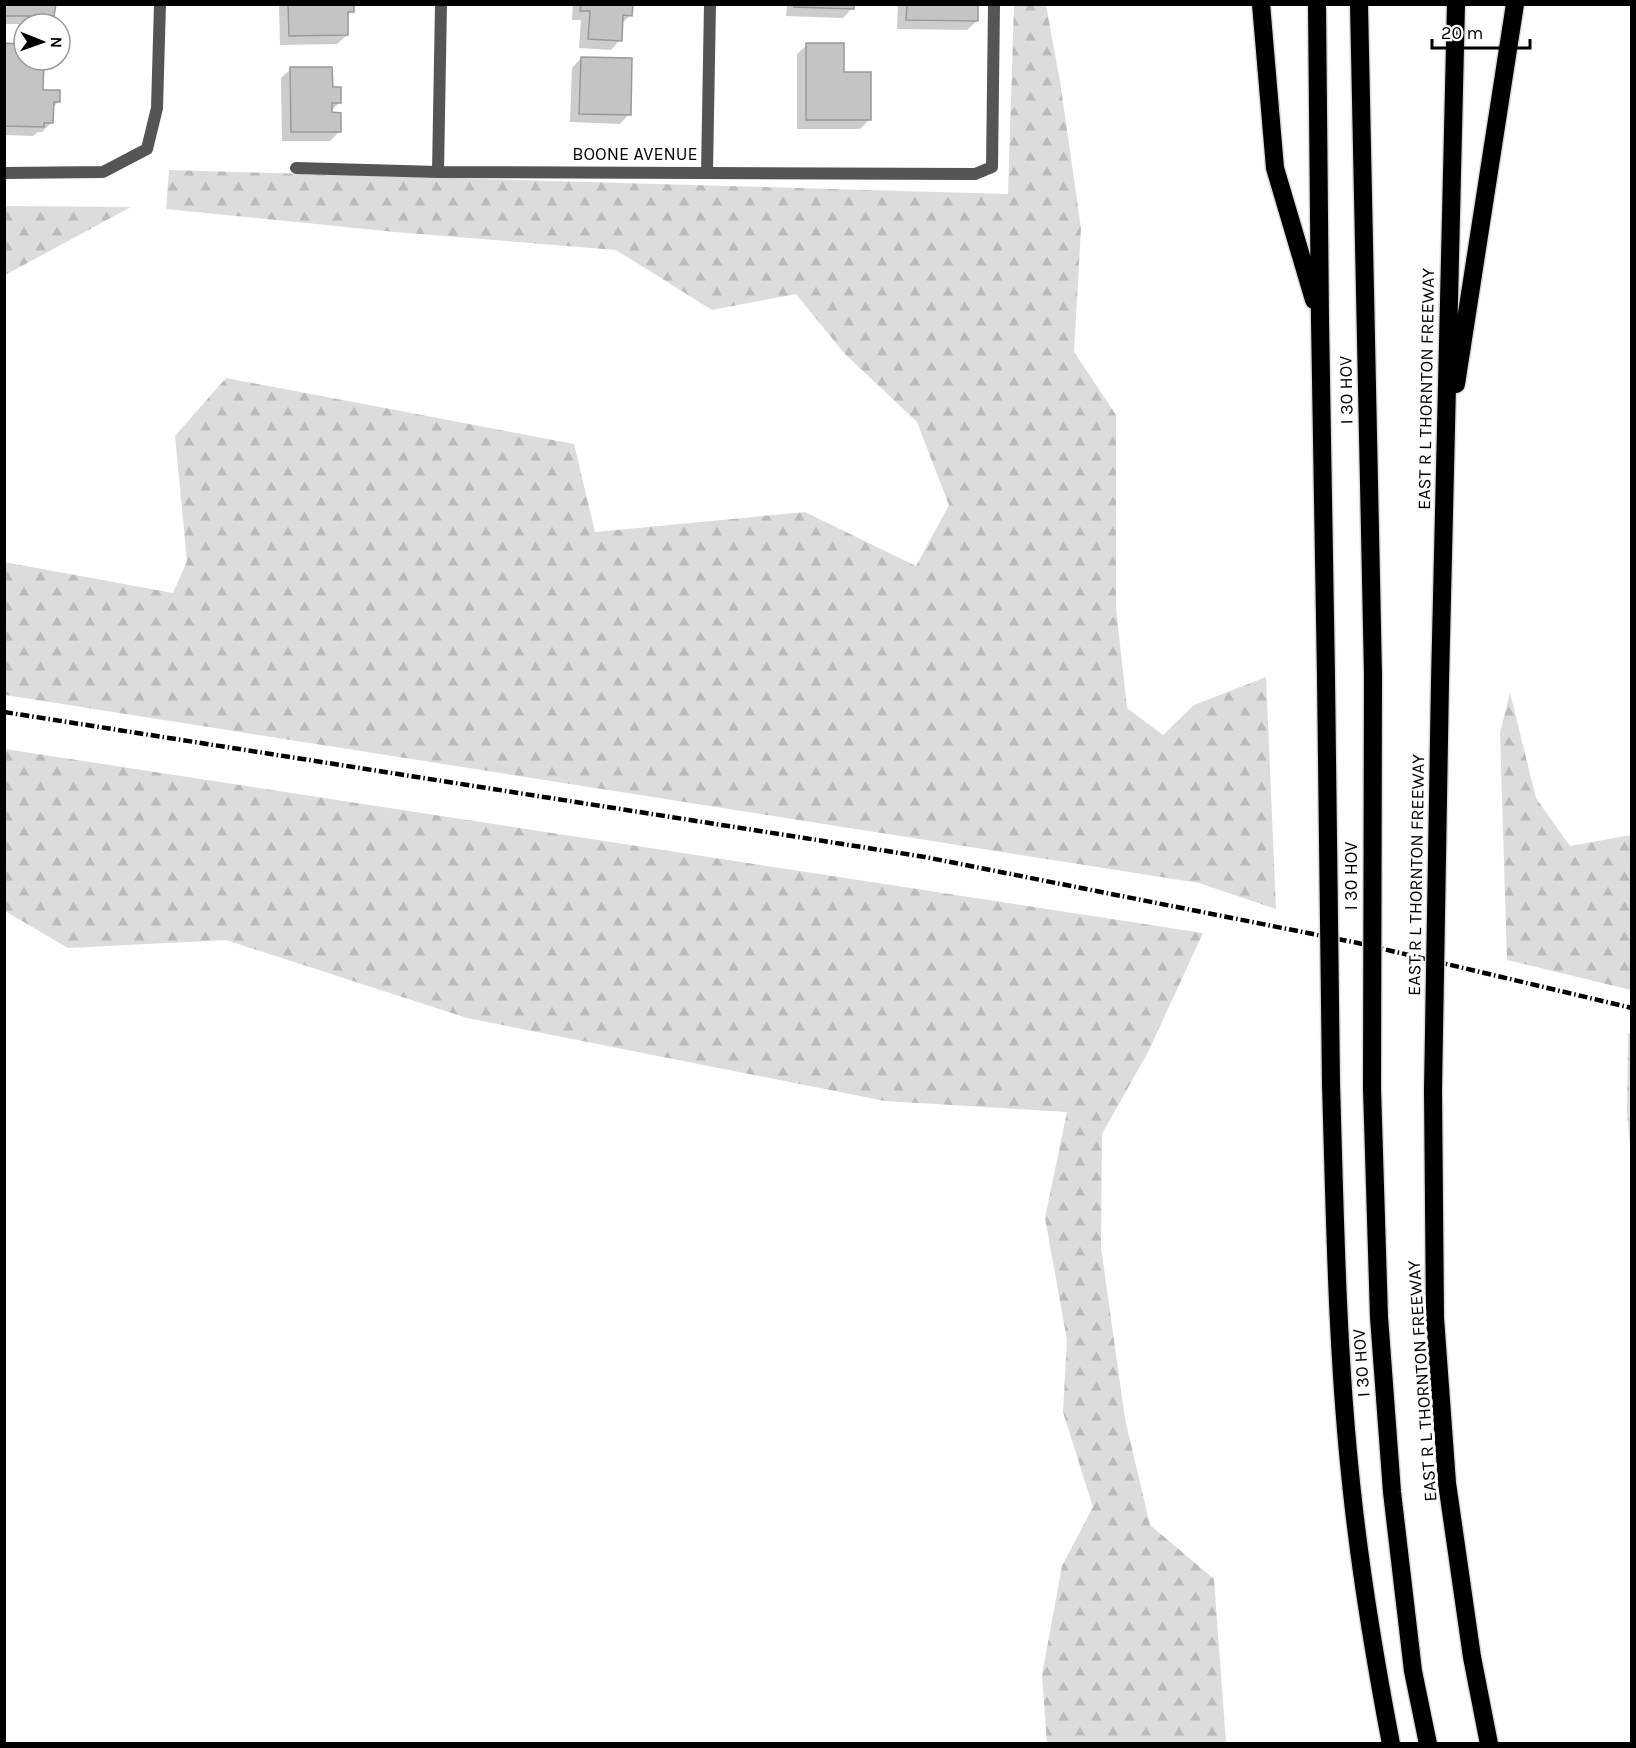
<svg xmlns="http://www.w3.org/2000/svg" width="1636" height="1748" viewBox="0 0 1636 1748" font-family="Karla,sans-serif">
  <defs>
    <pattern id="forest-firs" width="22" height="20" patternUnits="userSpaceOnUse" patternTransform="scale(1.5)"><rect width="22" height="20" fill="#dcdcdc"/><path d="M5 1l3.5 6h-7zM16 11l3.5 6h-7z" fill="#bbb"/></pattern>
  </defs>
  <rect width="100%" height="100%" fill="#fff"/>
  <path fill="url(#forest-firs)" d="M1014,5H1046L1060,81L1081,228L1074,352L1116,415V608L1127,708L1163,735L1194,705L1266,677L1276,909L1199,883L5,695L4,562L173,593L187,561L175,436L226,378L574,444L595,532L805,512L916,566L949,505L917,422L844,353L796,294L712,310L616,250L395,232L166,209L169,170L1008,194Z
    M5,206L131,207L5,275Z
    M1510,693L1536,798L1570,846L1631,835V990L1507,960L1500,733Z
    M5,749L1203,933L1148,1052L1102,1134L1101,1247L1125,1419L1150,1525L1214,1579L1226,1743H1047L1042,1675L1062,1566L1093,1507L1063,1412L1067,1340L1045,1218L1067,1112L885,1101L467,1018L226,940L68,948L5,911Z
    M1628,1033L1632,1034L1631,1158L1627,1112Z"/>
  <path fill="#0003" d="M4,4L53,15L43,24H4Z
    M279,4H352V11L347,17V35L337,44L280,45Z
    M573,4H631V15L621,24L620,40L611,50L579,48L581,20H572Z
    M787,4H852V8L843,18L786,16Z
    M898,4H977V21L967,30L897,29Z
    M4,45L19,56H24V60H43L42,91L58,102L52,108V122L42,132H38L33,136L4,135Z
    M807,45L869,120L860,129H797V54Z
    M581,58L629,114L620,124L570,122L572,68Z
    M291,69L331,89L339,103L328,114L339,132L330,141H282L281,78Z"/>
  <path fill="#c4c4c4" stroke="#999" stroke-width="1.5" d="M4,4H56L54,16H4Z
    M288,4H354V12H348V35L289,36Z
    M581,4H633L632,16L623,15L622,41L588,39L590,11H580Z
    M795,4H854V9L794,7Z
    M907,4H978V21L906,20Z
    M4,43L20,44V55H24V60H44L43,90H60V102H54L53,123H44V127L4,126Z
    M806,43H844V72H871V120H806Z
    M581,57L632,58L631,115L579,114Z
    M290,67H332L333,87H341V103H332V112L341,113V132H291Z"/>
  <g fill="none" stroke-linecap="round" stroke-linejoin="round">
    <g stroke="#dbdbdb" stroke-width="21">
      <path id="highway" d="M1261,4L1275,168L1314,300
        M1317,4L1320,320L1326,677
        M1359,4L1373,675
        M1456,384L1515,4
        M1440,682L1456,4
        M1331,1083C1335,1220 1337,1356 1352,1492C1361,1576 1375,1660 1391,1744
        M1372,1088L1379,1317L1392,1492L1413,1671L1428,1744
        M1433,1090L1435,1318L1447,1483L1472,1657L1489,1744"/>
    </g>
    <path stroke="#555" stroke-width="12" d="M438,172L441,4
      M975,174L992,167L994,4"/>
    <path stroke="#555" stroke-width="12" d="M296,168L438,172L975,174
      M707,172L710,4
      M4,173L103,172L147,149L157,108L160,4"/>
    <use href="#highway" stroke="#000" stroke-width="18"/>
    <path stroke="#000" stroke-width="4.5" stroke-dasharray="9 3 1.5 3" stroke-linecap="butt" d="M4,712L925,857L1358,943L1632,1008"/>
    <g stroke="#dbdbdb" stroke-width="21" stroke-linecap="butt">
      <path id="highway-bridge" d="M1326,677L1331,1083
        M1372,1088L1373,675
        M1433,1090L1440,682"/>
    </g>
    <use href="#highway-bridge" stroke="#000" stroke-width="18"/>
  </g>
  <g text-anchor="middle" stroke-width="6" stroke-linejoin="round" paint-order="stroke">
    <g font-size="18" fill="#000" stroke="#fff">
      <text x="635" y="160">BOONE AVENUE</text>
      <text transform="translate(1426 389) rotate(-89)" y="6">EAST R L THORNTON FREEWAY</text>
      <text transform="translate(1346 390) rotate(-91)" y="6">I 30 HOV</text>
      <text transform="translate(1416 875) rotate(-89)" y="6">EAST R L THORNTON FREEWAY</text>
      <text transform="translate(1351 876) rotate(-90)" y="6">I 30 HOV</text>
      <text transform="translate(1361 1363) rotate(-94)" y="6">I 30 HOV</text>
      <text transform="translate(1422 1381) rotate(-94)" y="6">EAST R L THORNTON FREEWAY</text>
    </g>
  </g>
  <rect width="1636" height="1748" fill="none" stroke="#000000" stroke-width="12"/>
  <g transform="translate(42 42) rotate(91)"><circle r="28" fill="#ffffff" stroke="#999999" stroke-width="1.5"/>
  <path d="M0-4.5L10 22L0 15L-10 22Z" fill="#000000"/>
  <text y="-9" font-size="16" font-weight="bold" text-anchor="middle" fill="#000000">N</text>
  </g>
  <path d="M1432 39v9h98v-9" fill="none" stroke="#000000" stroke-width="3"/>
  <text x="1441" y="39" font-size="18" fill="#000000" stroke="#ffffff" stroke-width="4.5" paint-order="stroke">20 m</text>
</svg>
